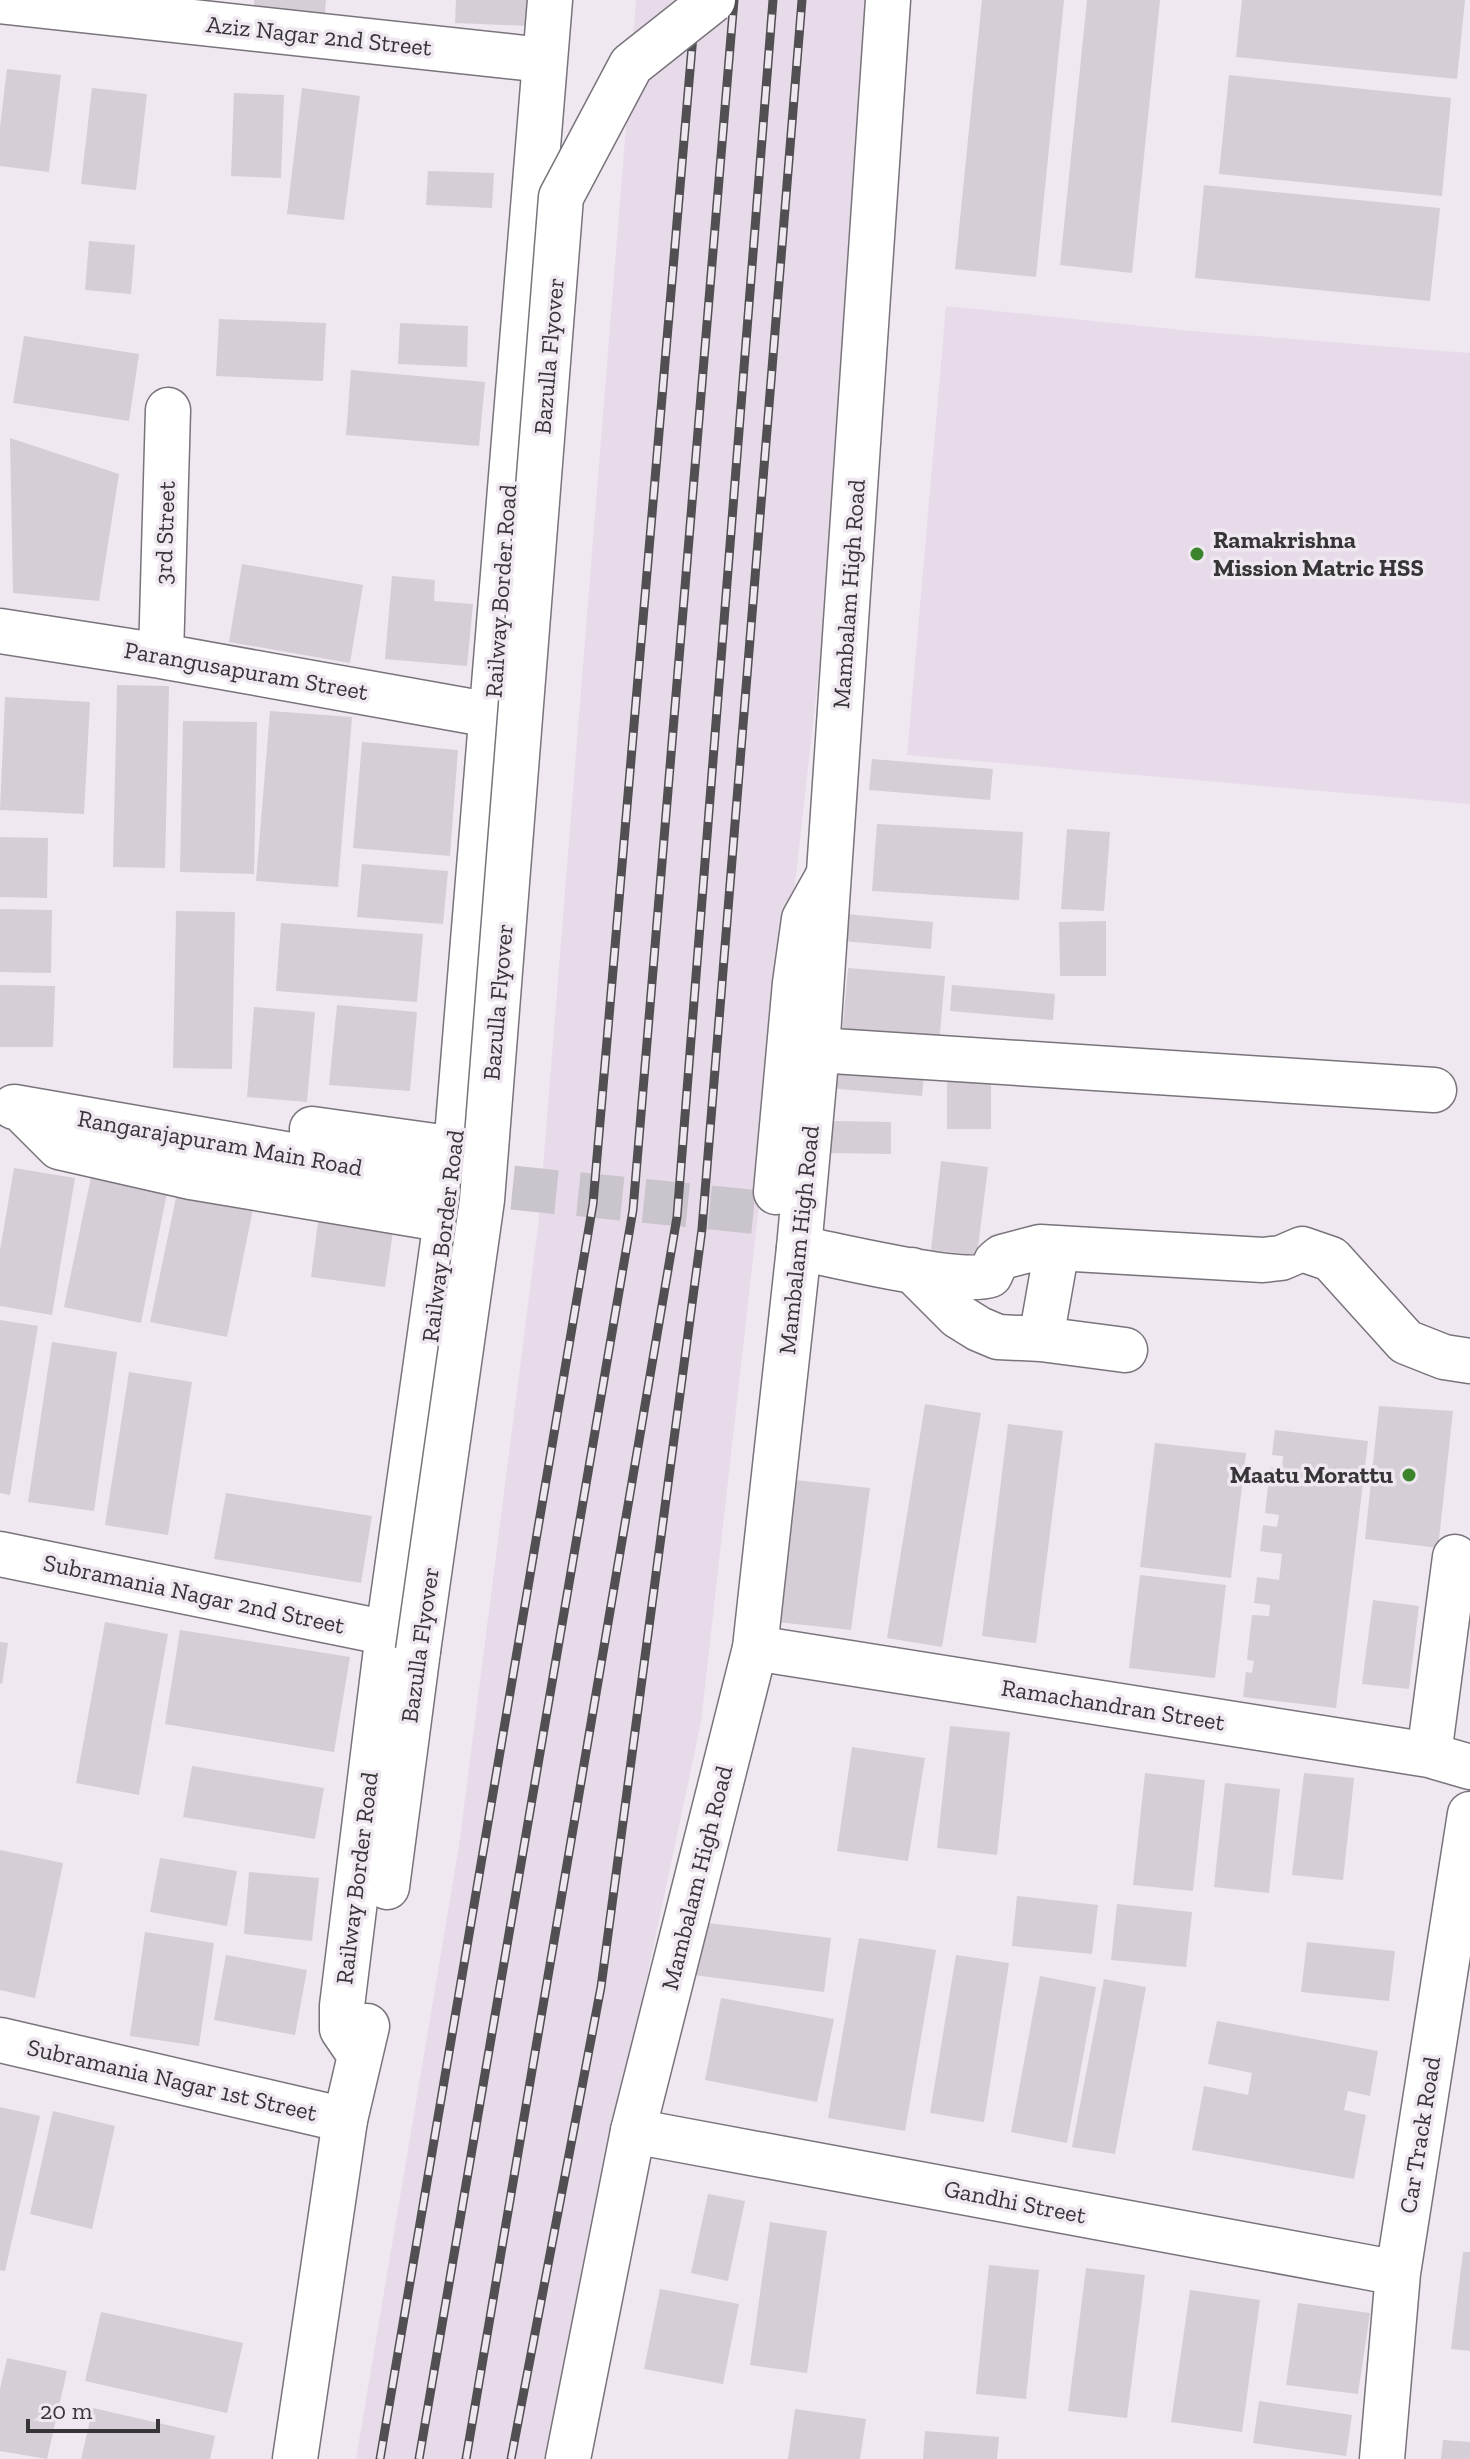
<svg xmlns="http://www.w3.org/2000/svg" width="1470" height="2459" viewBox="0 0 1470 2459" font-family="'Zilla Slab',serif">
  <rect width="100%" height="100%" fill="#efe8f1"/>
  <path fill="#e7dbe9" d="M636,0H874L841,474L701,1722L545,2459H356L459,1846L539,1218Z
    M946,306L1192,331L1469,353L1470,350V804L907,755Z"/>
  <path fill="#d5ced6" d="M254,0H326L325,13L254,10Z
    M456,0H531L530,26L455,23Z
    M982,0H1064L1036,277L955,269Z
    M1087,0H1160L1132,273L1060,265Z
    M1242,0H1465L1457,79L1236,57Z
    M7,69L61,75L49,172L0,166V127Z
    M1229,75L1451,98L1442,196L1219,174Z
    M92,88L147,94L136,190L81,184Z
    M302,88L360,96L344,220L287,214Z
    M234,93L284,95L281,178L231,176Z
    M428,171L494,173L492,208L426,205Z
    M1204,185L1440,208L1430,301L1195,278Z
    M89,241L135,245L131,294L85,290Z
    M219,319L326,323L323,381L216,376Z
    M400,323L468,326L467,367L398,364Z
    M24,336L139,354L129,421L13,403Z
    M351,370L485,382L479,446L346,435Z
    M10,438L119,474L99,601L13,593Z
    M242,564L363,585L350,663L229,642Z
    M392,576L435,580L434,601L473,604L467,666L385,659Z
    M117,685L169,686L165,868L113,867Z
    M5,697L90,702L84,814L0,810Z
    M270,711L352,717L338,887L256,881Z
    M183,721L257,722L254,874L180,872Z
    M362,742L458,750L450,856L353,848Z
    M872,759L993,769L990,800L869,790Z
    M877,824L1023,832L1019,900L872,891Z
    M1067,829L1110,832L1104,911L1061,909Z
    M0,837L48,838L47,898L0,897Z
    M362,864L448,871L443,924L357,917Z
    M0,909L52,910L51,973L0,972Z
    M176,911L235,912L232,1069L173,1068Z
    M845,914L933,922L931,949L843,941Z
    M1106,921V976H1060L1059,922Z
    M281,923L423,934L417,1002L276,991Z
    M848,968L945,976L939,1044L842,1035Z
    M0,985L55,986L53,1047H0Z
    M952,985L1055,994L1053,1020L950,1011Z
    M337,1005L417,1012L410,1091L329,1085Z
    M254,1007L315,1012L307,1102L247,1097Z
    M831,1055L925,1063L922,1096L828,1088Z
    M947,1074L991,1075V1129H947Z
    M831,1121L891,1122V1154L830,1153Z
    M941,1161L988,1167L977,1255L931,1250Z
    M14,1168L75,1178L52,1315L0,1306V1250Z
    M92,1172L168,1188L141,1323L64,1307Z
    M177,1193L253,1209L227,1337L150,1322Z
    M319,1214L394,1224L385,1287L311,1277Z
    M0,1320L38,1326L10,1495L0,1493Z
    M52,1342L117,1352L94,1511L28,1502Z
    M129,1372L192,1382L168,1535L105,1525Z
    M925,1404L981,1413L942,1647L887,1638Z
    M1379,1406L1453,1411L1438,1548L1365,1539Z
    M1008,1424L1063,1431L1036,1643L982,1636Z
    M1275,1430L1368,1441L1336,1708L1243,1697L1246,1672L1252,1673L1254,1661L1247,1660L1252,1615L1269,1616L1270,1605L1254,1603L1257,1577L1279,1580L1282,1554L1260,1551L1263,1525L1277,1527L1279,1515L1265,1513L1270,1468L1282,1469L1283,1456L1272,1455Z
    M1155,1443L1246,1453L1231,1578L1140,1567Z
    M795,1480L870,1488L851,1630L777,1622Z
    M226,1493L372,1516L361,1583L214,1559Z
    M1140,1575L1226,1585L1215,1678L1129,1668Z
    M1373,1600L1419,1606L1409,1689L1362,1684Z
    M105,1622L168,1634L139,1795L76,1783Z
    M180,1630L350,1657L334,1752L165,1724Z
    M0,1642L8,1643L2,1684L0,1683Z
    M950,1726L1010,1732L997,1855L937,1848Z
    M852,1747L925,1758L908,1861L837,1851Z
    M192,1766L324,1788L315,1839L183,1817Z
    M1145,1773L1205,1780L1193,1891L1133,1885Z
    M1304,1773L1354,1778L1343,1880L1292,1875Z
    M1225,1783L1280,1789L1269,1893L1214,1887Z
    M0,1850L63,1863L35,1998L0,1990Z
    M160,1858L237,1871L227,1926L150,1912Z
    M249,1872L319,1878L312,1941L244,1934Z
    M1017,1896L1098,1905L1092,1954L1012,1946Z
    M1117,1904L1192,1912L1186,1967L1111,1960Z
    M700,1922L831,1938L824,1992L694,1975Z
    M145,1932L214,1943L199,2046L130,2036Z
    M859,1938L936,1950L905,2131L828,2118Z
    M1307,1942L1395,1951L1389,2001L1301,1992Z
    M226,1955L307,1970L295,2035L214,2020Z
    M956,1955L1009,1963L984,2122L930,2113Z
    M1040,1976L1096,1987L1067,2143L1011,2132Z
    M1104,1979L1146,1987L1115,2154L1072,2147Z
    M721,1998L834,2019L817,2102L705,2080Z
    M1217,2021L1378,2051L1370,2096L1348,2091L1344,2110L1366,2115L1354,2179L1192,2150L1204,2086L1248,2095L1252,2073L1208,2064Z
    M0,2107L40,2116L5,2271L0,2270Z
    M53,2111L115,2126L92,2229L30,2214Z
    M708,2194L745,2201L728,2281L691,2273Z
    M770,2222L827,2231L807,2373L750,2365Z
    M1463,2252H1470V2351L1451,2349Z
    M989,2265L1039,2270L1026,2399L976,2394Z
    M1086,2268L1145,2275L1127,2418L1068,2411Z
    M660,2289L739,2304L723,2384L644,2369Z
    M1190,2290L1260,2300L1242,2432L1171,2422Z
    M1298,2303L1370,2313L1358,2394L1286,2385Z
    M101,2312L243,2343L227,2413L85,2381Z
    M7,2358L67,2371L47,2459L0,2451V2389Z
    M1259,2401L1352,2415L1346,2456L1253,2443Z
    M93,2408L215,2436L210,2459H81Z
    M795,2409L866,2419L860,2459H788Z
    M925,2431L999,2437L997,2459H923Z
    M1443,2440L1470,2442V2459H1441Z"/>
  <g fill="none" stroke-linecap="round" stroke-linejoin="round">
    <path stroke="#cac4cc" stroke-width="44" stroke-dasharray="44 22" stroke-linecap="butt" d="M447,1181L755,1212L773,1204L776,1192"/>
    <g stroke="#79737b" stroke-width="47">
      <path id="street" d="M0,1L543,60
        M0,631L161,656L491,715
        M161,656L168,410
        M817,1050L1434,1090
        M14,1107L441,1181
        M20,1108L59,1147L191,1177L447,1220
        M312,1129L456,1149
        M776,1192L795,983L804,919L828,876
        M799,1248C836,1255 960,1286 990,1275L996,1262L1002,1257L1040,1247L1263,1260L1281,1258L1302,1249L1331,1259L1406,1342L1444,1357L1470,1361
        M912,1270L958,1316L979,1329L998,1337L1041,1339L1125,1350
        M1041,1339L1057,1248
        M0,1554L388,1633
        M755,1648L1429,1755L1470,1767
        M1429,1755L1455,1557
        M0,2040L345,2120
        M633,2131L1398,2273
        M1382,2459L1398,2273L1470,1814"/>
    </g>
    <g stroke="#79737b" stroke-width="47">
      <path id="secondary" d="M387,1887L418,1651
        M359,2054L342,2029V2006L388,1633L456,1149L550,0
        M295,2459L345,2120L367,2026
        M568,2459L633,2131L755,1648L799,1248L817,1050L888,0"/>
    </g>
    <use href="#street" stroke="#fff" stroke-width="44"/>
    <use href="#secondary" stroke="#fff" stroke-width="44"/>
    <g stroke="#524f53" stroke-width="9">
      <path id="rail" d="M380,2459L593,1204L696,0
        M419,2459L633,1210L734,0
        M466,2459L677,1217L773,0
        M511,2459L601,1987L702,1229L802,0"/>
    </g>
    <use href="#rail" stroke="#efe8f1" stroke-width="6" stroke-dasharray="18" stroke-linecap="butt"/>
    <g stroke="#79737b" stroke-width="47" stroke-linecap="butt">
      <path id="secondary-bridge" d="M418,1651L482,1200L561,197L631,65L713,0"/>
    </g>
    <use href="#secondary-bridge" stroke="#fff" stroke-width="44"/>
  </g>
  <g fill="#3b842b" stroke="#efe8f1" stroke-width="3">
    <circle cx="1197" cy="554" r="8"/>
    <circle cx="1409" cy="1475" r="8"/>
  </g>
  <g text-anchor="middle" stroke-width="7" stroke-linejoin="round" paint-order="stroke">
    <g font-size="24" fill="#383538" stroke="#efe8f1">
      <text transform="translate(319 36) rotate(6)" y="8">Aziz Nagar 2nd Street</text>
      <text transform="translate(549 356) rotate(-85)" y="8">Bazulla Flyover</text>
      <text transform="translate(165 533) rotate(-88)" y="8">3rd Street</text>
      <text transform="translate(501 591) rotate(-86)" y="8">Railway Border Road</text>
      <text transform="translate(849 594) rotate(-86)" y="8">Mambalam High Road</text>
      <text transform="translate(246 671) rotate(10)" y="8">Parangusapuram Street</text>
      <text transform="translate(498 1002) rotate(-85)" y="8">Bazulla Flyover</text>
      <text transform="translate(220 1143) rotate(10)" y="8">Rangarajapuram Main Road</text>
      <text transform="translate(443 1236) rotate(-83)" y="8">Railway Border Road</text>
      <text transform="translate(799 1240) rotate(-84)" y="8">Mambalam High Road</text>
      <text transform="translate(194 1594) rotate(12)" y="8">Subramania Nagar 2nd Street</text>
      <text transform="translate(420 1645) rotate(-82)" y="8">Bazulla Flyover</text>
      <text transform="translate(1113 1705) rotate(9)" y="8">Ramachandran Street</text>
      <text transform="translate(357 1878) rotate(-83)" y="8">Railway Border Road</text>
      <text transform="translate(697 1878) rotate(-76)" y="8">Mambalam High Road</text>
      <text transform="translate(172 2080) rotate(13)" y="8">Subramania Nagar 1st Street</text>
      <text transform="translate(1420 2135) rotate(-81)" y="8">Car Track Road</text>
      <text transform="translate(1015 2202) rotate(11)" y="8">Gandhi Street</text>
    </g>
    <g font-size="24" font-weight="bold" fill="#383538" stroke="#efe8f1" text-anchor="start">
      <text x="1213" y="548">Ramakrishna<tspan x="1213" dy="28">Mission Matric HSS</tspan></text>
      <text x="1393" y="1483" text-anchor="end">Maatu Morattu</text>
    </g>
  </g>
  <path d="M28 2419v12h130v-12" fill="none" stroke="#383538" stroke-width="4"/>
  <text x="40" y="2419" font-size="24" fill="#383538" stroke="#efe8f1" stroke-width="6" paint-order="stroke">20 m</text>
</svg>
